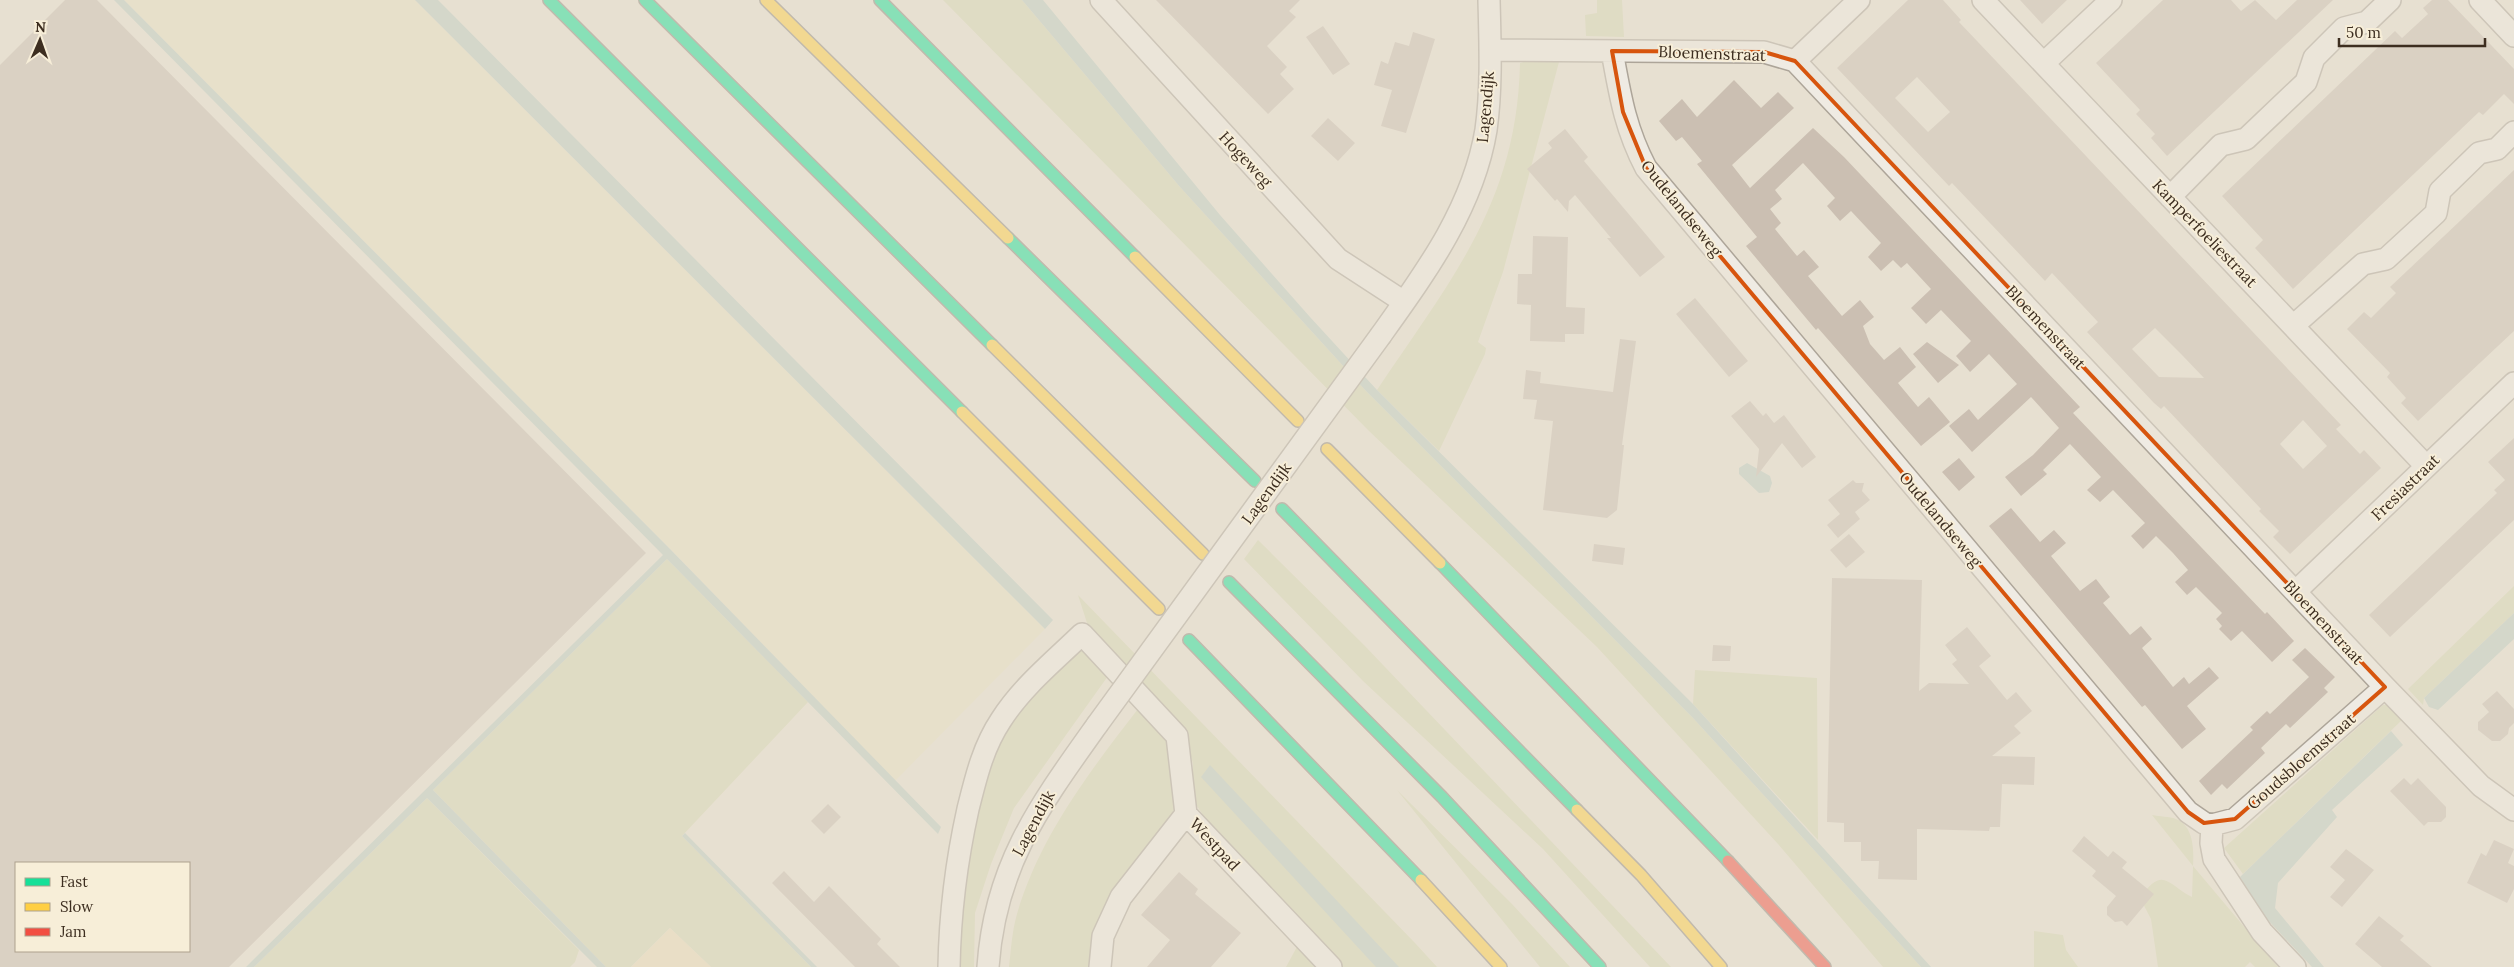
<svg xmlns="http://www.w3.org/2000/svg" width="2514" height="967" viewBox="0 0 2514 967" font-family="Lora,serif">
  <rect width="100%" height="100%" fill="#e7e0d1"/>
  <path fill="#e6dfc2" d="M124,0H415L1045,629L895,781L681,560Z"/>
  <path fill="#d6d7b3" d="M943,0H1022L1180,187L1366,391L1693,718L1921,967H1883L1778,844L1597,647L1369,431Z
    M1597,0H1622L1624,37L1586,36L1585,15L1597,13Z
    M1527,61L1559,62L1503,272L1478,342L1486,348L1485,354L1439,451L1377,390C1451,279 1517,203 1520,63Z
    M1258,540L1364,645L1671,967H1650L1543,849L1363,681L1244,559Z
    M667,559L808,702L682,836L811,967H711L670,928L631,967H606L433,790Z
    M2514,586V613L2424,698L2423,705L2408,689Z
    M1078,595L1415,943L1437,967H1343L1208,822L1192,799L1193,764L1187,740L1104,647L1087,623Z
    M1079,646L1108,676L1014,808L991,864L975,913L974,967H955L957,895L987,761L1031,691Z
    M1695,670L1817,678L1818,840L1693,704Z
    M1141,705L1172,743L1177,799L1170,825L1096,967H1009C1011,950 1012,931 1017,914C1040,835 1091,770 1141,705Z
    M2383,705H2389L2403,719L2243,874L2224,848Z
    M1397,790L1512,904L1570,967H1540Z
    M427,798L579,950L575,962L570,967H254Z
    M2152,815C2160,817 2169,816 2176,819C2194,826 2194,851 2193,866L2278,967H2255L2250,962L2245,967H2158L2151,919L2140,898C2163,865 2167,884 2192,897L2193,866Z
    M2034,931L2063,935L2066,950L2078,967H2034Z
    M1299,943L1322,967H1286Z"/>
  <path fill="#eadcb9" d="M670,928L711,967H631Z"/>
  <path fill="#bcccc2" d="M114,0H124L670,549L941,827L938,834L667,559L433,790L606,967H597L427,798L254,967H246L663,555Z
    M415,0H438L1053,620L1045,629Z
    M1022,0H1043L1220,215L1310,317L1377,390L1693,704L1931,967H1921L1693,718L1366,391L1180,187Z
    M1747,463L1770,476L1772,483L1769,492L1759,493L1739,474V468Z
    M2514,613V639L2438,710L2429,707L2424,698Z
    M2391,731L2403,745L2332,810L2337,817L2278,883L2275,908L2324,967H2312L2266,918L2240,877Z
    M1210,765L1399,967H1376L1201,777Z
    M685,833L817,967H811L682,836Z"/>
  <path fill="#cbbfb2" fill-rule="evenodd" d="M65,0H97L646,553L229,967H0V65ZM16,863H189V951H16Z
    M1156,0H1300L1289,11L1296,17L1267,46L1287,67L1280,74L1294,89L1268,114Z
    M1908,0H1943L1961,20L1959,22L2341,425L2336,429L2360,454L2364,450L2381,468L2290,554L2273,537L2279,531L2259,511L2261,509L2164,406L2161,409L2154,403L2087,332L2098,322L2052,273L2045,281L1952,183L1949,186L1837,68ZM1917,77L1950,112L1928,132L1895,98ZM2155,328L2182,355L2204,378L2159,377L2132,349ZM2303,420L2327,446L2303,469L2280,444Z
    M2020,0H2067L2042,24Z
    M2163,0H2231L2241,11L2255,0L2276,20L2297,0H2333L2167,156L2151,138L2155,134L2136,114L2140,110L2096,63Z
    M2432,0H2448L2514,69V104L2504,94L2483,115L2479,112L2293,289L2255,248L2263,240L2222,196L2395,31L2402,38L2428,14L2423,8Z
    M1323,26L1350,64L1333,75L1306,37Z
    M1413,32L1435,39L1406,133L1381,126L1392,90L1374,85L1381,61L1388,64L1395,42L1409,46Z
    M1734,80L1761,108L1778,92L1794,108L1732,165L1750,188L1813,128L1844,157L2080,407L2073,413L2265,614L2267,612L2294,641L2272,662L2242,631L2231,641L2219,629L2222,626L2216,619L2222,613L2196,587L2187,595L2175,582L2188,570L2173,553L2156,536L2143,549L2131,536L2145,523L2113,490L2100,502L2087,490L2101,477L2070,444L2043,470L2047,474L2021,496L2005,477L2033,455L2059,428L2031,397L1972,452L1949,426L1969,409L1978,420L2017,384L1989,354L1970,372L1956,356L1971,341L1941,310L1926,324L1911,308L1931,289L1907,263L1901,268L1893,260L1881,271L1868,257L1881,243L1851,211L1840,221L1827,206L1835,198L1803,163L1775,190L1782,199L1770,209L1781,223L1775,229L1797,256L1804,250L1819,267L1808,276L1842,316L1860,300L1874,317L1863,326L1870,344L1884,360L1900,347L1916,367L1898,383L1918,407L1929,397L1950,422L1921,446L1818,328L1816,330L1746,246L1757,237L1697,164L1702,161L1682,137L1676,141L1659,121L1682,99L1697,117Z
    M1328,118L1355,143L1338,161L1311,136Z
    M1565,129L1588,157L1584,161L1665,257L1640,277L1607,238H1611L1575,195L1569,201L1568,212L1557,199L1555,201L1527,169L1552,148L1548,143Z
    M2514,170V331L2418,421L2401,403L2406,398L2387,377L2390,373L2347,329L2364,312L2371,318L2396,293L2390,287Z
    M1533,236L1568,237L1566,307L1585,308L1584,334H1565V342L1530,341L1531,305L1517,304L1518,274H1532Z
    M1695,298L1748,361L1729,377L1676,314Z
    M1620,339L1636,341L1622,445H1624L1617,510L1607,518L1543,510L1553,421L1534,419L1537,400L1523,399L1526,370L1541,372L1540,383L1613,392Z
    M1927,342L1959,365L1938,383L1913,354Z
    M1750,401L1763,416L1766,413L1774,423L1784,415L1816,457L1802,468L1782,443L1756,477L1759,449L1731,416Z
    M2514,438V520L2390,637L2369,615L2497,493L2494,490L2505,480L2488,462Z
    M1959,458L1975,477L1959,491L1942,472Z
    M1853,480L1856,483H1864L1862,491L1870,500L1855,512L1860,519L1838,538L1827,525L1840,514L1828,500Z
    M2011,508L2040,542L2054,530L2066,543L2051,556L2080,591L2096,579L2110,597L2103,603L2130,635L2141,626L2152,639L2142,648L2173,687L2184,677L2189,684L2209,667L2219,678L2187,706L2206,729L2182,749L2145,705L2142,707L1989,526Z
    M1849,534L1865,552L1846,568L1830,550Z
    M1594,544L1625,548L1623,565L1592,561Z
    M1832,578L1922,580L1919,691L1929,683L1969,684L1952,664L1957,660L1945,645L1967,627L1991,656L1979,666L2007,700L2016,692L2032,711L2014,726L2021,733L1992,756L2035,757L2034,785L2002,784L2000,827H1990L1989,831L1917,829V880L1878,879L1879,861H1861V842H1844V823L1827,822Z
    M1713,645L1731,646L1730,661H1712Z
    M2305,648L2335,677L2324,688L2328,692L2290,728L2286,724L2261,748L2265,753L2227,789L2222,784L2211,795L2199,781L2253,730L2250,727L2267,711L2270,714L2309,677L2292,660Z
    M2497,691L2514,709V723L2509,728L2508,734L2500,741H2492L2478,730V722L2489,712L2482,704Z
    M2404,778L2411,785L2418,778L2446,807V817L2441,822H2428L2424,826L2390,791Z
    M828,804L841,817L824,834L811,821Z
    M2084,836L2108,857L2113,851L2127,862L2122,868L2154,894L2127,926L2122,921L2115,922L2107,915V907L2116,896L2092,876L2096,871L2072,851Z
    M2494,840L2514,849L2508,863L2514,866V889L2507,903L2467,883L2481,853L2486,856Z
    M2346,849L2374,870L2342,907L2330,897L2345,880L2330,867Z
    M784,871L814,902L829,886L881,939L877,944L900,967H855L772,883Z
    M1179,872L1198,889L1195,894L1241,933L1211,967H1147L1170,940L1141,915Z
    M2379,916L2404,936L2400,940L2432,967H2382L2355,944Z"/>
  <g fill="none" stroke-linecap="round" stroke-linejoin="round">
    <g stroke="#ada599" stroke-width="24">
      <path id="street" d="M1101,0L1338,259L1404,302
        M1983,0L2426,466
        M2480,0L2514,36
        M1490,50L1764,52L1795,61L2385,687L2481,786L2514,810
        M1612,51C1620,95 1625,128 1646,168L2188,812L2204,823L2212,825L2211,843L2214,859L2262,932L2295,967
        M1795,61L1859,0
        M2044,63L2111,0
        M2170,197L2221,145L2246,139L2306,82L2314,58L2344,28L2367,22L2390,0
        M2293,326L2363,264L2386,259L2436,213L2440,191L2479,153L2497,149L2514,132
        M1381,335C1426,272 1473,208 1486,130C1492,87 1490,42 1489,0
        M2296,591L2514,383
        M2212,825L2235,819L2385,687
        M949,967C950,911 956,863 968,809C976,777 983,747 1001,720C1022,687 1054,661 1082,634L1177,736L1186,814L1331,967
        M988,967C995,865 1040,805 1097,725
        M1100,967L1103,936L1121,897L1186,814"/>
    </g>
    <g stroke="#928b80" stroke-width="14">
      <path id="fast" d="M549,0L962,412
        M645,0L992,345
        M880,0L1135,257
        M1008,238L1255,481
        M1282,509L1577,810
        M1440,563L1728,861
        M1229,582L1442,797L1600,967
        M1189,640L1421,880"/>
    </g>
    <g stroke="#928b80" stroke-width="14">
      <path id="slow" d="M766,0L1008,238
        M1135,257L1298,421
        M992,345L1203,554
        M962,412L1159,609
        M1327,449L1440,563
        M1577,810L1641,875L1721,967
        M1421,880L1501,967"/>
    </g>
    <g stroke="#928b80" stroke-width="14">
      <path id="jam" d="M1728,861L1825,967"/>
    </g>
    <use href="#street" stroke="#efebe3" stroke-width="21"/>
    <use href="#fast" stroke="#16e098" stroke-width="11"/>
    <use href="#slow" stroke="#ffcf43" stroke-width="11"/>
    <use href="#jam" stroke="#f24e42" stroke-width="11"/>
    <g stroke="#ada599" stroke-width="24" stroke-linecap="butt">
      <path id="street-bridge" d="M1097,725L1381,335"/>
    </g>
    <use href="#street-bridge" stroke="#efebe3" stroke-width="21"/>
  </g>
  <path d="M0 0H2514V967H0ZM1612,51L1764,52L1795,61L2385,687L2235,819L2204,823L2188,812L1646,168L1623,112Z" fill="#e7e0d1" fill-opacity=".55" fill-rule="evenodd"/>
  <path fill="none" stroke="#d7550e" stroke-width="4" stroke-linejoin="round" d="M1612,51L1764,52L1795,61L2385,687L2235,819L2204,823L2188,812L1646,168L1623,112Z"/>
  <g text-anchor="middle" stroke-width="4" stroke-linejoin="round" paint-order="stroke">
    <g font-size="16" fill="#3d2e20" stroke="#f7eed8">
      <text transform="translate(1712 53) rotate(2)" y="6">Bloemenstraat</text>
      <text transform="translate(1485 107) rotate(-85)" y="6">Lagendijk</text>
      <text transform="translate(1246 159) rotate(47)" y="6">Hogeweg</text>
      <text transform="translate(1682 208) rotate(51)" y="6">Oudelandseweg</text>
      <text transform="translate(2205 233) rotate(46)" y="6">Kamperfoeliestraat</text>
      <text transform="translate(2046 327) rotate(47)" y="6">Bloemenstraat</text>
      <text transform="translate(2405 487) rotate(-44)" y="6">Fresiastraat</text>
      <text transform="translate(1266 493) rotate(-54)" y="6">Lagendijk</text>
      <text transform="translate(1941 519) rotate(50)" y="6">Oudelandseweg</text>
      <text transform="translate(2324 622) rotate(47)" y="6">Bloemenstraat</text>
      <text transform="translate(2301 761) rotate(-41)" y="6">Goudsbloemstraat</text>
      <text transform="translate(1033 823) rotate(-62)" y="6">Lagendijk</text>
      <text transform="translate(1215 844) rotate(47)" y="6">Westpad</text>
    </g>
  </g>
  <rect x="15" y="862" width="175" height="90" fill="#f7eed8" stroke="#ada18e"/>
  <rect x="25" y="878" width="25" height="8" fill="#16e098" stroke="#ada18e"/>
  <text x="60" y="887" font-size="15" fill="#3d2e20">Fast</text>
  <rect x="25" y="903" width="25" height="8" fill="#ffcf43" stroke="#ada18e"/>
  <text x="60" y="912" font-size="15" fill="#3d2e20">Slow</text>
  <rect x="25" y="928" width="25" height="8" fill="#f24e42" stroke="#ada18e"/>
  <text x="60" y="937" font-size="15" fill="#3d2e20">Jam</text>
  <g transform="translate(40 40) rotate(2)" stroke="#f7eed8" stroke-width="4" paint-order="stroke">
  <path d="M0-4L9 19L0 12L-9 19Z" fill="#3d2e20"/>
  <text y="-8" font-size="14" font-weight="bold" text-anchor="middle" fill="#3d2e20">N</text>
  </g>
  <path d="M2339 38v8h146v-8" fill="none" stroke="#3d2e20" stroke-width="2.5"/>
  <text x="2346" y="38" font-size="15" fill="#3d2e20" stroke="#f7eed8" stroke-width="4" paint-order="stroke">50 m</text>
</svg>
